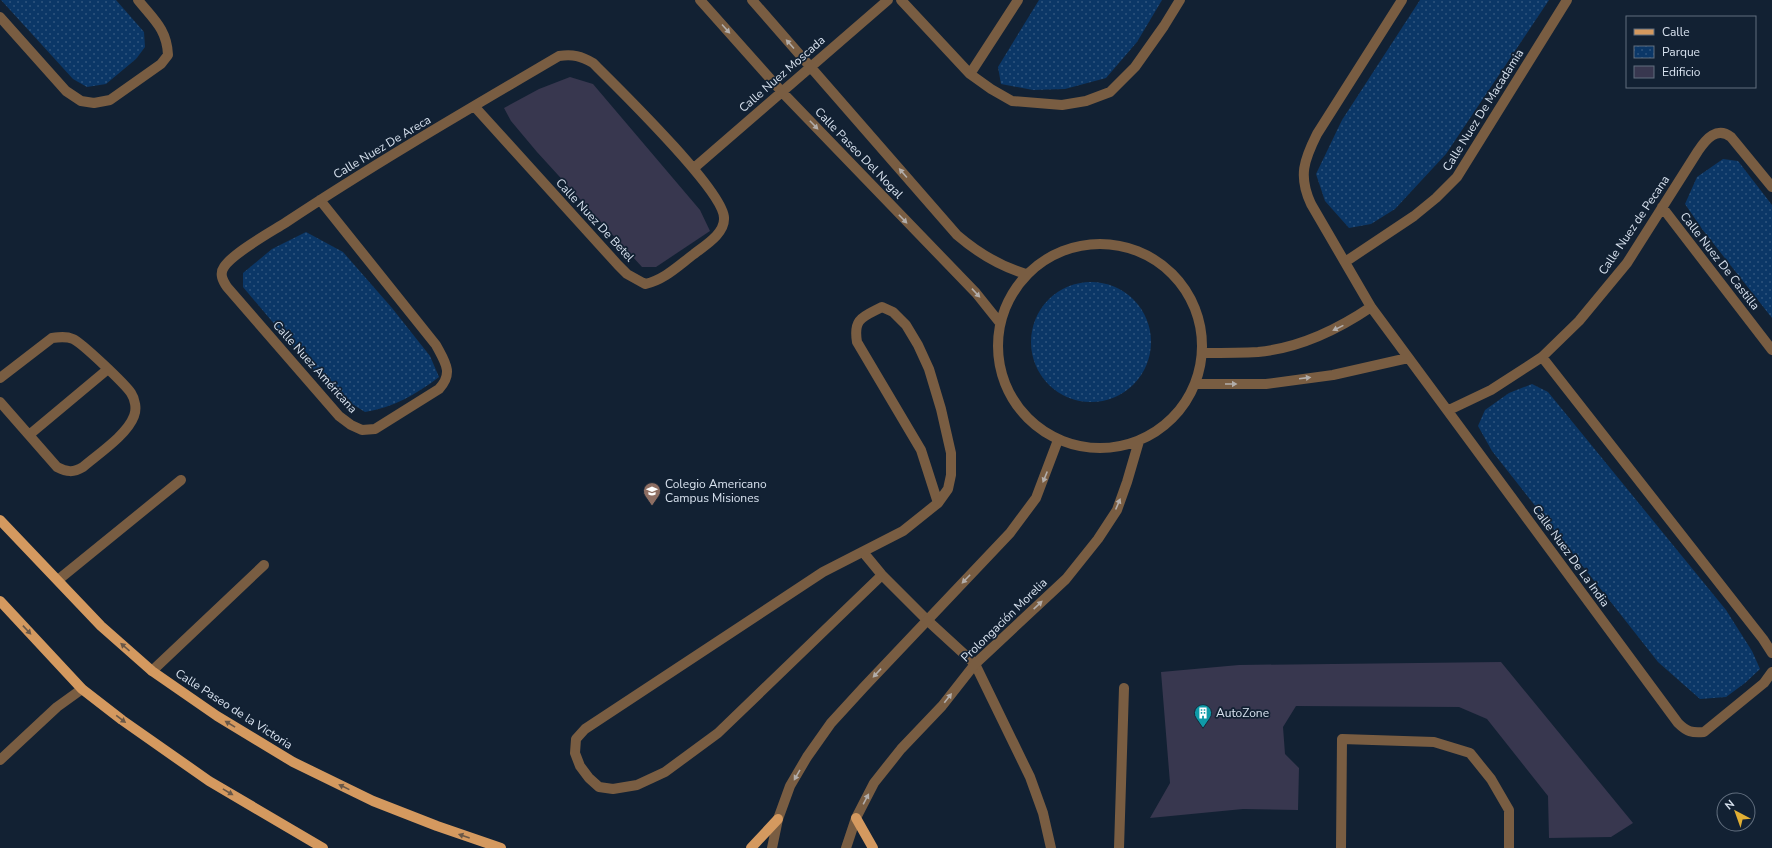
<svg xmlns="http://www.w3.org/2000/svg" width="1772" height="848" viewBox="0 0 1772 848" font-family="'Nunito Sans',sans-serif">
  <defs>
    <pattern id="park-dots" width="8" height="8" patternUnits="userSpaceOnUse"><rect width="8" height="8" fill="#0b3767"/><path d="M2 2h.1M6 6h.1" fill="none" stroke="#2e547d" stroke-width="1.8" stroke-linecap="round"/></pattern>
  </defs>
  <rect width="100%" height="100%" fill="#122133"/>
  <path fill="url(#park-dots)" d="M1,0H116L144,32L145,47L136,59L106,84L87,87L73,79Z
    M1039,0H1162L1137,42L1106,78L1065,89L1033,90L1001,84L998,67Z
    M1420,0H1549L1446,154L1395,209L1371,224L1349,228L1325,201L1316,174L1342,120Z
    M1723,159L1738,161L1772,205V318L1702,229L1685,204L1697,177Z
    M306,232L343,252L392,308L430,356L439,377C417,394 392,408 365,412L330,390L243,287V273L272,249Z
    M1031 342a60 60 0 1 1 120 0a60 60 0 1 1-120 0Z
    M1532,384L1548,392L1726,610L1752,651L1760,669L1745,683L1726,697L1700,699L1658,662L1492,451L1478,426L1485,410L1509,393Z"/>
  <path fill="#38374f" d="M570,77L593,84L700,210L710,231L656,267H642L537,152L511,121L504,108L539,89Z
    M1501,662L1633,823L1611,837L1549,838L1548,796L1487,719L1459,707L1296,706L1283,727L1285,754L1299,768L1298,810L1243,809L1150,818L1170,783L1161,672L1239,665Z"/>
  <g fill="none" stroke-linecap="round" stroke-linejoin="round">
    <path stroke="#795d42" stroke-width="10" d="M0,378L52,338C59,337 66,336 73,339C82,343 125,384 131,393C135,399 137,409 134,416C127,435 98,454 83,467C73,473 67,472 57,467L0,402
      M29,435L108,369
      M863,552L882,575L927,620L975,664L1030,777L1043,813L1051,848
      M882,575L718,733L665,772L637,785L613,789L599,787L589,778L580,766L575,753L576,739L585,729L823,572L903,531L938,503L948,489L951,475V453L941,409L929,369L918,345L906,325L893,312L882,307C863,317 853,318 857,342L921,450L938,503
      M58,580L181,480
      M152,671L264,565
      M0,760L57,707L82,689
      M1119,848L1124,688
      M1341,848L1342,739L1434,742L1470,753L1491,779L1509,810V848"/>
    <path stroke="#795d42" stroke-width="10" d="M700,0L782,92L976,293L1000,323
      M752,0L957,235C978,253 999,266 1026,274
      M901,0L970,74L991,89L1012,101L1062,105L1086,101L1110,92L1135,67L1164,26L1180,0
      M1402,0L1317,134C1304,160 1298,176 1311,204L1371,307L1678,723C1687,732 1692,733 1704,732L1764,683L1772,672
      M0,17L66,91L81,101L94,103L110,100L161,64L168,55C167,29 153,19 138,0
      M970,74L1018,0
      M694,168L888,0
      M320,200L436,345C445,362 454,373 439,389L375,429L362,430L351,425L339,416L227,287C223,281 219,274 224,267C233,253 269,233 285,223C374,164 467,110 559,56C573,54 581,56 593,63C617,87 724,191 724,218C725,234 704,246 694,254C678,266 664,280 645,284L627,274L618,265L474,106
      M1662,207L1772,350
      M998 346a102 102 0 1 1 204 0a102 102 0 1 1-204 0Z
      M1345,262L1414,216L1436,198L1457,177L1567,0
      M1203,353C1221,353 1240,353 1258,352C1300,348 1337,330 1371,307
      M1542,357L1763,639L1772,653
      M1196,384H1266L1333,375L1408,358
      M1449,410L1491,390L1542,357L1579,321L1627,263L1698,151C1706,139 1717,126 1731,137L1772,187
      M772,848L778,819L790,786L807,757L831,723L864,687L1010,533L1036,498L1058,440
      M846,848L856,818L874,783L901,749L942,706L975,664L1066,579L1098,539L1117,510L1127,482L1139,441"/>
    <path stroke="#d4995f" stroke-width="10" d="M0,520L101,626L152,671L217,716L293,762L373,801L437,826L501,848
      M0,601L82,689L122,720L209,781L323,848
      M856,818L873,848
      M751,848L778,819"/>
  </g>
  <defs><path id="oneway-solid" d="M-6-.8H1V-3.2L6.5 0L1 3.2V.8H-6Z"/></defs>
  <g fill="#b2adaa">
    <use href="#oneway-solid" transform="translate(726 29) rotate(48)"/>
    <use href="#oneway-solid" transform="translate(790 44) rotate(-132)"/>
    <use href="#oneway-solid" transform="translate(814 125) rotate(46)"/>
    <use href="#oneway-solid" transform="translate(903 173) rotate(-131)"/>
    <use href="#oneway-solid" transform="translate(903 219) rotate(46)"/>
    <use href="#oneway-solid" transform="translate(976 293) rotate(47)"/>
    <use href="#oneway-solid" transform="translate(1338 328) rotate(154)"/>
    <use href="#oneway-solid" transform="translate(1305 378) rotate(-7)"/>
    <use href="#oneway-solid" transform="translate(1231 384)"/>
    <use href="#oneway-solid" transform="translate(1045 477) rotate(112)"/>
    <use href="#oneway-solid" transform="translate(1118 504) rotate(-67)"/>
    <use href="#oneway-solid" transform="translate(966 579) rotate(134)"/>
    <use href="#oneway-solid" transform="translate(1038 605) rotate(-43)"/>
    <use href="#oneway-solid" transform="translate(877 673) rotate(133)"/>
    <use href="#oneway-solid" transform="translate(948 698) rotate(-52)"/>
    <use href="#oneway-solid" transform="translate(797 775) rotate(120)"/>
    <use href="#oneway-solid" transform="translate(866 799) rotate(-62)"/>
  </g>
  <g fill="#695747">
    <use href="#oneway-solid" transform="translate(27 630) rotate(47)"/>
    <use href="#oneway-solid" transform="translate(125 647) rotate(-139)"/>
    <use href="#oneway-solid" transform="translate(121 719) rotate(37)"/>
    <use href="#oneway-solid" transform="translate(230 724) rotate(-149)"/>
    <use href="#oneway-solid" transform="translate(344 787) rotate(-154)"/>
    <use href="#oneway-solid" transform="translate(228 792) rotate(31)"/>
    <use href="#oneway-solid" transform="translate(464 836) rotate(-161)"/>
  </g>
  <defs>
    <g id="school-pin" transform="scale(0.9)"><path d="M0 17L-7.5 6A9.5 9.5 0 1 1 7.5 6Z" fill="#8d6e63" stroke="#122133"/><path d="M0-5L7-2L0 1L-7-2ZM-4 1L0 2.5L4 1V4Q0 6-4 4Z" fill="#fff"/></g>
    <g id="building-pin" transform="scale(0.9)"><path d="M0 17L-7.5 6A9.5 9.5 0 1 1 7.5 6Z" fill="#0f9aa8" stroke="#122133"/><path d="M-4-6H4V6H1V3H-1V6H-4ZM-2.5-4.3h1.7v1.8h-1.7ZM.8-4.3h1.7v1.8H.8ZM-2.5-1h1.7V.8h-1.7ZM.8-1h1.7V.8H.8Z" fill="#fff"/></g>
  </defs>
  <g fill-rule="evenodd">
    <use href="#school-pin" x="652" y="491"/>
    <use href="#building-pin" x="1203" y="713"/>
  </g>
  <g text-anchor="middle" stroke-width="3.5" stroke-linejoin="round" paint-order="stroke">
    <g font-size="12" fill="#d8e2ef" stroke="#122133">
      <text transform="translate(782 74) rotate(-41)" y="4">Calle Nuez Moscada</text>
      <text transform="translate(1483 110) rotate(-58)" y="4">Calle Nuez De Macadamia</text>
      <text transform="translate(382 147) rotate(-31)" y="4">Calle Nuez De Areca</text>
      <text transform="translate(859 153) rotate(46)" y="4">Calle Paseo Del Nogal</text>
      <text transform="translate(595 220) rotate(47)" y="4">Calle Nuez De Betel</text>
      <text transform="translate(1634 225) rotate(-56)" y="4">Calle Nuez de Pecana</text>
      <text transform="translate(1720 261) rotate(52)" y="4">Calle Nuez De Castilla</text>
      <text transform="translate(315 367) rotate(48)" y="4">Calle Nuez Américana</text>
      <text transform="translate(1571 556) rotate(54)" y="4">Calle Nuez De La India</text>
      <text transform="translate(1004 620) rotate(-44)" y="4">Prolongación Morelia</text>
      <text transform="translate(234 709) rotate(33)" y="4">Calle Paseo de la Victoria</text>
    </g>
    <g font-size="12" fill="#d8e2ef" stroke="#122133" text-anchor="start">
      <text x="665" y="488">Colegio Americano<tspan x="665" dy="14">Campus Misiones</tspan></text>
      <text x="1216" y="717">AutoZone</text>
    </g>
  </g>
  <rect x="1626" y="16" width="130" height="72" fill="#122133" stroke="#616e7e"/>
  <rect x="1634" y="29" width="20" height="6" fill="#d4995f" stroke="#616e7e"/>
  <text x="1662" y="36" font-size="12" fill="#d8e2ef">Calle</text>
  <rect x="1634" y="46" width="20" height="12" fill="url(#park-dots)" stroke="#616e7e"/>
  <text x="1662" y="56" font-size="12" fill="#d8e2ef">Parque</text>
  <rect x="1634" y="66" width="20" height="12" fill="#38374f" stroke="#616e7e"/>
  <text x="1662" y="76" font-size="12" fill="#d8e2ef">Edificio</text>
  <g transform="translate(1736 812) rotate(319)"><circle r="19" fill="#122133" stroke="#616e7e"/>
  <path d="M0-3L7 15L0 10L-7 15Z" fill="#e1af34"/>
  <text y="-6" font-size="11" font-weight="bold" text-anchor="middle" fill="#d8e2ef">N</text>
  </g>
</svg>
